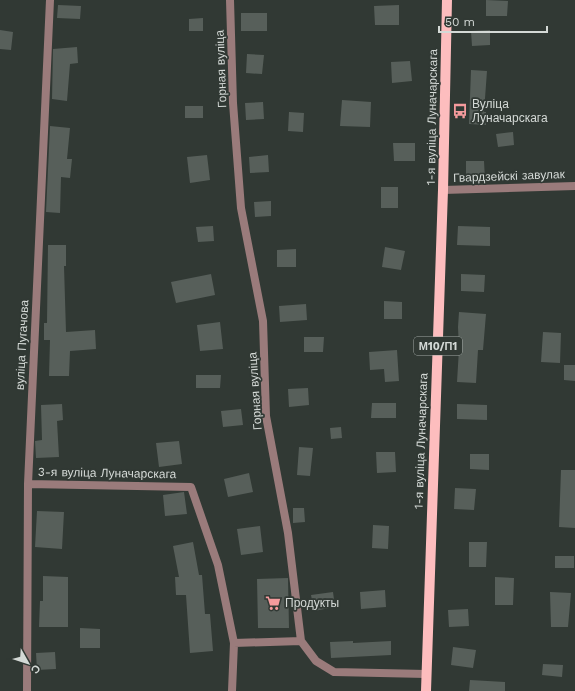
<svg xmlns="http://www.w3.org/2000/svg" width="575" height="691" viewBox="0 0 575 691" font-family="'Work Sans',sans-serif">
  <rect width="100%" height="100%" fill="#313934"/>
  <path fill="#575f5a" d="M486,0L508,1L507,16H486Z
    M58,5L81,6L80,19L57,18Z
    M399,5V25H375L374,6Z
    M241,13H267V31H241Z
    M203,18V31H189V19Z
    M0,30L13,32L11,50L0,49Z
    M490,30V45L472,46L471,31Z
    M77,47L78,63L70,64L67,101L52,99L53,49Z
    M247,54L264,55L262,74L246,73Z
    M410,61L412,81L392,83L391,62Z
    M471,70L487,71L484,112H486V125L469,124Z
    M342,100L371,102L370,127L340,126Z
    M263,102L264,119L246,120L245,103Z
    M185,106H203V118H185Z
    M289,112L304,113L303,132L288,131Z
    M50,126L70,128L67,159H72L70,178L61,177L60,213L46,212Z
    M513,132L514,145L498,147L496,134Z
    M393,143H415V161H394Z
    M207,155L210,180L190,183L187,157Z
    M268,155L269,172L250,173L249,157Z
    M466,161H484L485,180H466Z
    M381,187H398V208H381Z
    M271,201V216L255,217L254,202Z
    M213,226L214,241L198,242L196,227Z
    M458,226L490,227V246L457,245Z
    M48,245H66V266H64L66,332L95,330L96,349L70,351L69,376H49L50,340H44V323H47Z
    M385,247L405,251L401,270L382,267Z
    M296,249V267H277V250Z
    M211,274L215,295L176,303L171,282Z
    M461,274L485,275L484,292L461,291Z
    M384,301L402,302V319H384Z
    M306,304L307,320L280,322L279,306Z
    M459,312L486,314L483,350H478L476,383L457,382L459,349L458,327Z
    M220,322L223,349L200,351L197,325Z
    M543,332L561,333L560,363L541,362Z
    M304,337H324L323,352H304Z
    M397,350L399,381L385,382L384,369L370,370L369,352Z
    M564,365H575V381L564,380Z
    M196,375H221L220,388H196Z
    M308,388L309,405L289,407L288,389Z
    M372,403H396V418H371Z
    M62,404L63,420L57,421L59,457L36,458L35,441L42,440L41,405Z
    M457,404L487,405V420L457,419Z
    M241,409L243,425L223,427L221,411Z
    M341,427L342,438L331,439L330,428Z
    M179,441L182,464L159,467L156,443Z
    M299,447L313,448L310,476L297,475Z
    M376,452H395L396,472L377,473Z
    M470,454H489V470L470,469Z
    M561,470H575V528L559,527Z
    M249,473L253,492L228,497L224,479Z
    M455,488L476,489L474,510L454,509Z
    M184,492L187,514L165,516L163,495Z
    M293,508H304L305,522L293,523Z
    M37,511L64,512L62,549L35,547Z
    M373,525L389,526L388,549L372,548Z
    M260,526L263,552L241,555L237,529Z
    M193,542L199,575H202L205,614H210L213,651L190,653L186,595H176L175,577H179L173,546Z
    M469,542H487L486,567H469Z
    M555,556H574V568H555Z
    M43,576L68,577V627H39L40,601H43Z
    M495,577L514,578L513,605H495Z
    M288,578L289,628H258L257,579Z
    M385,590L386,607L361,609L360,592Z
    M333,592L335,607L314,611L311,595Z
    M550,592L571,593L568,627H551Z
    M468,609L469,626L449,627L448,610Z
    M80,628L100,629V648H80Z
    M353,641V643L391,641V655L331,658L330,642Z
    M453,647L476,650L473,668L451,665Z
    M55,652L56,669L37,670L36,653Z
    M543,664L563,665L562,677L542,675Z
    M470,680L505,682V691H469Z"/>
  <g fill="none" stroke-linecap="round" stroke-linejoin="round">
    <path stroke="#9a7b7b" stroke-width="8" d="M230,0L233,103L241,208L263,321L266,416L288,533L301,641L316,661L334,672L426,674
      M443,190L575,186
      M28,484L191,487L218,565L234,643L232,691
      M234,643L301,641
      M27,691L28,484L50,0"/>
    <path stroke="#fdbdbe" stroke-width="10" d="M426,691L443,190L447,0"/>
  </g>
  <defs>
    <g id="bus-bare" transform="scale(1.2)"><path d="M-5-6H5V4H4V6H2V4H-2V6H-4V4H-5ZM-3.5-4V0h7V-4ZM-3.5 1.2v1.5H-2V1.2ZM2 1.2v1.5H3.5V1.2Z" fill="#f59b9d" stroke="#313934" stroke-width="2.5" paint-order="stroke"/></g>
    <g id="supermarket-bare" transform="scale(1.2)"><path d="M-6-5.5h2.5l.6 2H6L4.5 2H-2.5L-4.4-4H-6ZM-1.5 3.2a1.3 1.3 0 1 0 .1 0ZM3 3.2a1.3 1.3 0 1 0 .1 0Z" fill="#f59b9d" stroke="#313934" stroke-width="2.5" paint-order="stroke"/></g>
  </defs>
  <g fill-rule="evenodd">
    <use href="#bus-bare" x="460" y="111"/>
    <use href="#supermarket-bare" x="273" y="603"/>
  </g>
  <g text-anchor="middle" stroke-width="3.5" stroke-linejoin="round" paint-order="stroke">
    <rect fill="#313934" stroke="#a3a9a5" stroke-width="1" x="414" y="337" width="48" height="18" rx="3"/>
    <g font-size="11" font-weight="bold" fill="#d4d9d6">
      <text x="438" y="350">М10/П1</text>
    </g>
    <g font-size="12" fill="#d4d9d6" stroke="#313934">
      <text transform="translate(221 69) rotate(-92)" y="4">Горная вуліца</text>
      <text transform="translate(432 117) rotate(-89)" y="4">1-я вуліца Луначарскага</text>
      <text transform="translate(509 176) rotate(-2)" y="4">Гвардзейскі завулак</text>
      <text transform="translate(22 345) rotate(-87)" y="4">вуліца Пугачова</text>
      <text transform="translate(255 391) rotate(-94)" y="4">Горная вуліца</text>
      <text transform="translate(421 441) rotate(-88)" y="4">1-я вуліца Луначарскага</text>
      <text transform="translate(107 473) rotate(1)" y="4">3-я вуліца Луначарскага</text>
    </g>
    <g font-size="12" fill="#d4d9d6" stroke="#313934" text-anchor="start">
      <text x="472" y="108">Вуліца<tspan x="472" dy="14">Луначарскага</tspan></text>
      <text x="285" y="607">Продукты</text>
    </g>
  </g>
  <g transform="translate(28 663) rotate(129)" stroke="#313934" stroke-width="3" paint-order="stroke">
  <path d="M0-3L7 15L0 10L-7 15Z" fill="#d4d9d6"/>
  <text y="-6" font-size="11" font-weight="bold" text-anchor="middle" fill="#d4d9d6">С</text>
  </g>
  <path d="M439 26v6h108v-6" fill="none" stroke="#d4d9d6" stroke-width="2"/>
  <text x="445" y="26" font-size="12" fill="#d4d9d6" stroke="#313934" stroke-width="3" paint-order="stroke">50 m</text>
</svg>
